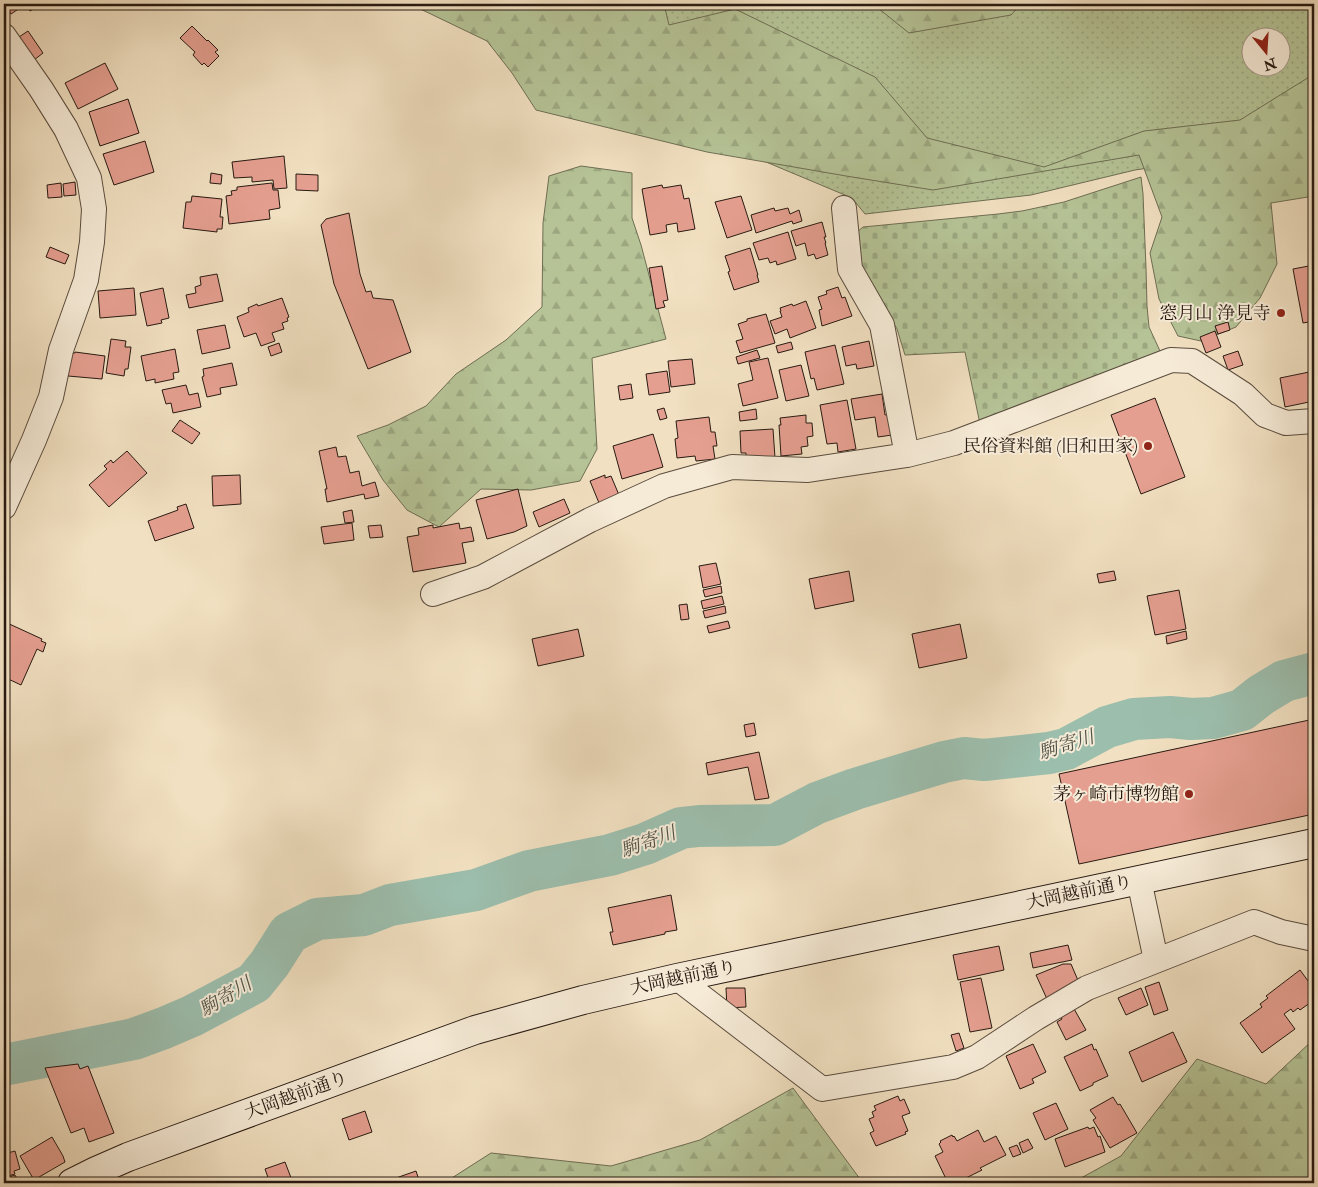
<svg xmlns="http://www.w3.org/2000/svg" width="1318" height="1187" viewBox="0 0 1318 1187" font-family="'IM FELL Double Pica','Noto Serif JP',serif">
  <defs>
    <pattern id="grass-dots" width="8" height="8" patternUnits="userSpaceOnUse" patternTransform="scale(1.25)"><rect width="8" height="8" fill="#b5c396"/><path d="M2 2h.1M6 6h.1" fill="none" stroke="#9ca780" stroke-width="1.8" stroke-linecap="round"/></pattern>
    <pattern id="forest-firs" width="22" height="20" patternUnits="userSpaceOnUse" patternTransform="scale(1.25)"><rect width="22" height="20" fill="#b5c396"/><path d="M5 1l3.5 6h-7zM16 11l3.5 6h-7z" fill="#9ca780"/></pattern>
    <pattern id="cemetery-stones" width="16" height="16" patternUnits="userSpaceOnUse" patternTransform="scale(1.25)"><rect width="16" height="16" fill="#b5c396"/><path d="M2 7V4a2 2 0 0 1 4 0v3zM10 15v-3a2 2 0 0 1 4 0v3z" fill="#9ca780"/></pattern>
  </defs>
  <rect width="100%" height="100%" fill="#f1e0c1"/>
  <filter id="stains"><feTurbulence type="fractalNoise" baseFrequency=".004" numOctaves="4"/><feColorMatrix values="0 0 0 0 .2 0 0 0 0 .09 0 0 0 0 .02 0 0 0 .5 -.17"/></filter>
  <radialGradient id="worn" r=".72"><stop offset=".6" stop-color="#630" stop-opacity="0"/><stop offset="1" stop-color="#630" stop-opacity=".3"/></radialGradient>
  <path fill="url(#grass-dots)" stroke="#6e6e54" fill-rule="evenodd" d="M487,4H1314V122L1289,147L1135,170L1031,195L865,214L852,198L704,136ZM1250,38H1280V68H1250Z"/>
  <path fill="url(#forest-firs)" stroke="#6e6e54" d="M410,4H664L669,25L735,9L875,77L927,138L1044,167L1144,131L1240,120L1314,74V196L1271,203L1277,264L1260,298L1236,327L1201,341L1178,336L1159,299L1150,253L1162,217L1139,155L933,190L846,176L707,152L536,110L512,73L487,41Z
    M873,4H1021L1011,15L909,33Z
    M581,166L632,173V218L641,245L666,339L592,358L597,449L580,481L531,490L481,489L439,527L407,510L383,480L357,436L388,425L426,406L456,374L506,340L542,307L543,223L549,176Z
    M1314,1039V1183H1072L1121,1156L1197,1059L1266,1084Z
    M793,1088L863,1183H444L491,1153L611,1166L700,1140Z"/>
  <path fill="url(#cemetery-stones)" stroke="#6e6e54" d="M1141,177L1143,194L1146,268L1147,306L1149,327L1160,351L1150,357L980,424L965,352L905,355L897,329L860,264L856,233L863,227L998,214L1022,211L1064,202Z"/>
  <g fill="none" stroke-linecap="round" stroke-linejoin="round">
    <path stroke="#9cbead" stroke-width="42" d="M4,1065L134,1039L164,1028L192,1016L254,983L270,963L289,933L317,919L364,915L390,905L476,890L529,871L610,855L645,844L681,828L699,826L775,825L817,803L855,789L944,762L964,758L984,760L1049,753L1066,749L1107,727L1134,719L1170,717L1191,719L1213,718L1242,710L1261,695L1284,681L1314,673"/>
  </g>
  <path fill="#e59f90" stroke="#281a12" d="M5,4H42L30,11L26,4L11,14Z
    M192,26L207,41L208,40L218,50L215,52L219,56L208,67L204,63L202,65L193,55L195,52L180,38Z
    M28,31L43,53L34,60L19,37Z
    M105,63L118,89L78,109L65,83Z
    M128,99L139,133L100,146L89,112Z
    M145,141L154,172L114,185L103,154Z
    M284,156L287,188L274,189L273,180L252,182V177L234,178L232,162Z
    M211,173L222,175L221,184L210,183Z
    M296,174L318,175V191L296,190Z
    M75,182L76,195L64,196L63,184Z
    M61,183L62,197L48,198L47,185Z
    M272,183L273,190H278L280,208L269,210L270,219L229,224L226,196L232,195L231,191L237,190V187Z
    M662,185L663,188L681,185L684,199L689,198L695,229L678,232L677,223L666,225L667,232L650,235L642,189Z
    M192,196L222,199L220,217H223L222,229H217V232L183,228L186,202H191Z
    M741,196L752,230L727,238L715,202Z
    M774,208L775,211L788,208L790,214L799,210L802,221L793,224L792,221L756,233L751,215Z
    M349,213L360,274L366,292L371,291L373,298L393,300L411,352L368,369L334,284L321,225L326,219Z
    M822,222L826,237H824L826,243H825L828,255L816,259L814,254L808,256L805,243L796,246L791,231Z
    M788,232L796,259L777,265L776,261L770,263L768,258L759,260L753,243Z
    M50,247L69,255L65,264L46,257Z
    M750,248L758,275H757L759,282L734,290L728,272L730,271L725,256Z
    M1314,265V321L1303,323L1293,269Z
    M662,266L668,300L663,301L665,307L656,309L649,268Z
    M217,274L223,301L189,308L186,295L196,293L195,287L201,285L200,277Z
    M838,287L842,298L845,297L852,316L822,326L819,310L822,309L818,297L827,294L826,291Z
    M134,288L136,315L100,318L98,291Z
    M163,288L169,318L161,320L162,323L147,326L140,293Z
    M282,298L289,317L287,318L288,321L282,323L284,329L272,333L275,341L261,346L256,333L244,337L237,317L249,312L248,308L257,304L258,306Z
    M806,301L816,328L790,338L787,329L775,334L770,321L782,317L780,311H781L780,308L792,304L793,306Z
    M766,314L775,343L740,353L736,341L743,339L738,324L747,321V319Z
    M1228,322L1230,330L1218,334L1215,326Z
    M225,325L230,348L202,354L197,330Z
    M1215,331L1221,347L1206,353L1200,337Z
    M111,339L126,341L125,347H131L128,369H125L124,376L106,373Z
    M869,341L874,366L857,369L856,364L846,366L842,347Z
    M791,342L793,349L778,353L776,346Z
    M279,343L282,352L271,356L268,347Z
    M835,345L844,384L817,390L814,378L811,379L805,352Z
    M1309,346H1314V401L1285,407L1280,378L1314,371Z
    M175,349L179,372L173,373L174,379L155,383V379L146,381L141,356Z
    M757,350L760,358L738,364L736,357Z
    M1238,351L1243,365L1228,370L1223,356Z
    M75,352L105,356L102,379L68,376L71,353H75Z
    M768,358L778,398L743,406L738,384L753,380L749,362Z
    M692,359L695,384L671,387L668,361Z
    M232,363L237,385L220,388L221,394L207,397L202,377L204,376L203,369Z
    M801,365L809,396L786,401L779,370Z
    M667,371L670,392L649,395L646,374Z
    M631,384L633,398L620,400L618,386Z
    M186,385L189,395L198,393L201,407L173,413L171,403L166,404L162,390Z
    M882,394L885,415L889,414L892,435L878,437L875,417L855,420L851,399Z
    M1155,398L1185,477L1141,494L1111,415Z
    M847,400L856,449L838,452L837,443L827,444L820,405Z
    M664,408L667,418L660,420L657,410Z
    M756,409L757,419L740,421L739,412Z
    M806,415V423H812L813,436L807,437L808,446L801,447L802,454L781,456L779,425H781L780,418Z
    M709,417L711,432H715L717,446H713L715,459L696,461L695,456L677,458L675,439L678,438L676,421Z
    M180,420L200,433L192,444L172,431Z
    M773,429L775,458L746,460V453H741L740,431Z
    M653,434L663,467L622,479L613,446Z
    M336,447L338,457L346,456L350,473L359,471L362,486L375,482L379,496L365,499L364,494L327,502L325,489H327L319,451Z
    M127,451L147,473L109,507L89,485L107,469L104,466L111,460L113,463Z
    M240,475L241,504L213,506L212,476Z
    M605,475V478L611,476L619,495L599,503L590,481Z
    M518,489L527,526L514,532L487,539L476,500Z
    M564,499L570,513L539,527L533,512Z
    M186,504L194,528L155,541L148,521L178,510L177,507Z
    M352,510L354,522L345,523L343,512Z
    M352,523L354,540L324,544L321,527Z
    M459,523L460,529L471,527L474,541L462,543L466,563L413,572L407,537L419,535L418,528L433,525V528Z
    M381,525L383,537L370,538L368,526Z
    M716,563L721,584L703,588L699,566Z
    M849,571L854,601L815,609L809,579Z
    M1114,571L1116,580L1099,583L1097,574Z
    M721,586L722,593L705,597L703,590Z
    M1179,590L1186,629L1155,635L1147,596Z
    M722,596L724,604L703,609L701,601Z
    M687,604L689,619L681,620L679,605Z
    M725,606L726,613L705,618L703,611Z
    M728,621L730,628L709,633L707,626Z
    M5,622L42,639L41,641L46,643L43,652L37,649L21,685L4,677V625Z
    M960,624L967,658L919,668L912,634Z
    M578,629L584,656L538,666L532,639Z
    M1186,631L1187,639L1167,644L1166,636Z
    M1314,719V814L1079,864L1059,774Z
    M754,723L756,735L746,737L744,725Z
    M759,752L769,798L755,800L748,767L708,775L706,763Z
    M671,895L677,930L665,932V934L613,945L610,932H613L608,908Z
    M1068,945L1072,960L1033,968L1030,953Z
    M999,946L1004,970L958,980L953,955Z
    M1063,964H1071L1080,985L1047,999L1036,975Z
    M1300,970L1314,989V1000L1300,1010L1298,1008L1293,1012L1291,1009L1284,1014L1295,1029L1262,1053L1240,1023L1262,1007L1260,1004L1268,998L1266,996Z
    M981,978L992,1028L970,1032L960,982Z
    M1159,982L1168,1010L1154,1015L1145,987Z
    M726,988H745L746,1007L727,1008Z
    M1141,988L1148,1005L1126,1015L1118,998Z
    M1073,1007L1086,1030L1066,1040L1057,1022L1062,1019L1059,1014Z
    M1173,1032L1187,1062L1142,1082L1129,1052Z
    M959,1033L964,1048L956,1051L951,1035Z
    M1033,1044L1046,1072L1032,1079L1034,1083L1020,1089L1006,1056Z
    M1092,1044L1094,1050L1096,1049L1108,1076L1093,1083V1085L1080,1091L1064,1057Z
    M78,1064L80,1069L88,1066L114,1133L89,1142L84,1128L71,1133L45,1068Z
    M898,1096L900,1101L904,1099L910,1113L902,1116L908,1131L905,1132L906,1134L876,1146L870,1133L874,1131L869,1119L874,1117L872,1112L876,1110L874,1106Z
    M1113,1097L1118,1105L1120,1104L1137,1133L1110,1148L1093,1120L1096,1118L1090,1110Z
    M1056,1103L1068,1129L1045,1140L1033,1113Z
    M365,1111L372,1132L349,1140L342,1119Z
    M1088,1127L1089,1129L1094,1127L1098,1137L1100,1136L1105,1152L1065,1167L1055,1139Z
    M978,1130L984,1142L996,1136L1006,1155L980,1168L982,1170L962,1180L960,1178L948,1183L935,1156L943,1152L939,1144L941,1142L940,1141L952,1135L953,1137L954,1136L957,1141Z
    M52,1137L63,1156L65,1162L34,1180L20,1156Z
    M1028,1139L1033,1148L1023,1153L1019,1143Z
    M1017,1145L1021,1154L1013,1157L1009,1148Z
    M15,1151L20,1169L14,1171L15,1174L4,1177V1154Z
    M285,1162L293,1183H270L265,1169Z
    M416,1171L420,1183H397L396,1178Z
    M15,1175L16,1177L19,1179L25,1178L27,1183H4V1178Z"/>
  <g fill="none" stroke-linecap="round" stroke-linejoin="round">
    <g stroke="#5a4c3e" stroke-width="26">
      <path id="street" d="M4,36L41,89L66,129L89,178L94,209L92,242L86,280L61,350L51,397L34,440L4,507
        M844,208L850,269L882,325L907,455
        M433,594L483,577L590,520L664,486L732,467L808,470L907,455L954,443L1171,360L1192,361L1243,394L1265,415L1286,423L1314,421
        M1139,880L1156,960
        M677,978L822,1089L953,1067L977,1057L1036,1018L1087,988L1254,922L1281,932L1314,939"/>
    </g>
    <g stroke="#281a12" stroke-width="30">
      <path id="secondary" d="M72,1183L96,1171L128,1157L475,1030L583,1000L677,978L1314,843"/>
    </g>
    <use href="#street" stroke="#f6ebd7" stroke-width="24"/>
    <use href="#secondary" stroke="#f6ebd7" stroke-width="28"/>
  </g>
  <g fill="#8f2418" stroke="#f6ebd7" stroke-width="2">
    <circle cx="1281" cy="313" r="5"/>
    <circle cx="1148" cy="446" r="5"/>
    <circle cx="1189" cy="794" r="5"/>
  </g>
  <g text-anchor="middle" stroke-width="4" stroke-linejoin="round" paint-order="stroke">
    <g font-size="18" fill="#281a12" stroke="#f6ebd7" text-anchor="end">
      <text x="1271" y="319">窓月山 浄見寺</text>
      <text x="1138" y="452">民俗資料館 (旧和田家)</text>
      <text x="1179" y="800">茅ヶ崎市博物館</text>
    </g>
    <g font-size="18" fill="#281a12" stroke="#f6ebd7">
      <text transform="translate(1079 892) rotate(-12)" y="6">大岡越前通り</text>
      <text transform="translate(683 977) rotate(-12)" y="6">大岡越前通り</text>
      <text transform="translate(296 1095) rotate(-20)" y="6">大岡越前通り</text>
    </g>
    <g font-size="19" font-style="italic" fill="#515348" stroke="#f6ebd7">
      <text transform="translate(1066 744) rotate(-18)" y="7">駒寄川</text>
      <text transform="translate(648 841) rotate(-20)" y="7">駒寄川</text>
      <text transform="translate(225 996) rotate(-31)" y="7">駒寄川</text>
    </g>
  </g>
  <rect width="1318" height="1187" fill="none" stroke="#f1e0c1" stroke-width="20"/>
  <rect x="5" y="5" width="1308" height="1177" fill="none" stroke="#281a12" stroke-width="2.5"/>
  <rect x="10" y="10" width="1298" height="1167" fill="none" stroke="#281a12"/>
  <g transform="translate(1266 52) rotate(162)"><circle r="24" fill="#f6ebd7" stroke="#a49788"/>
  <path d="M0-4L9 19L0 12L-9 19Z" fill="#8f2418"/>
  <text y="-8" font-size="14" font-weight="bold" text-anchor="middle" fill="#281a12">N</text>
  </g>
  <rect width="100%" height="100%" filter="url(#stains)"/>
  <rect width="100%" height="100%" fill="url(#worn)"/>
</svg>
